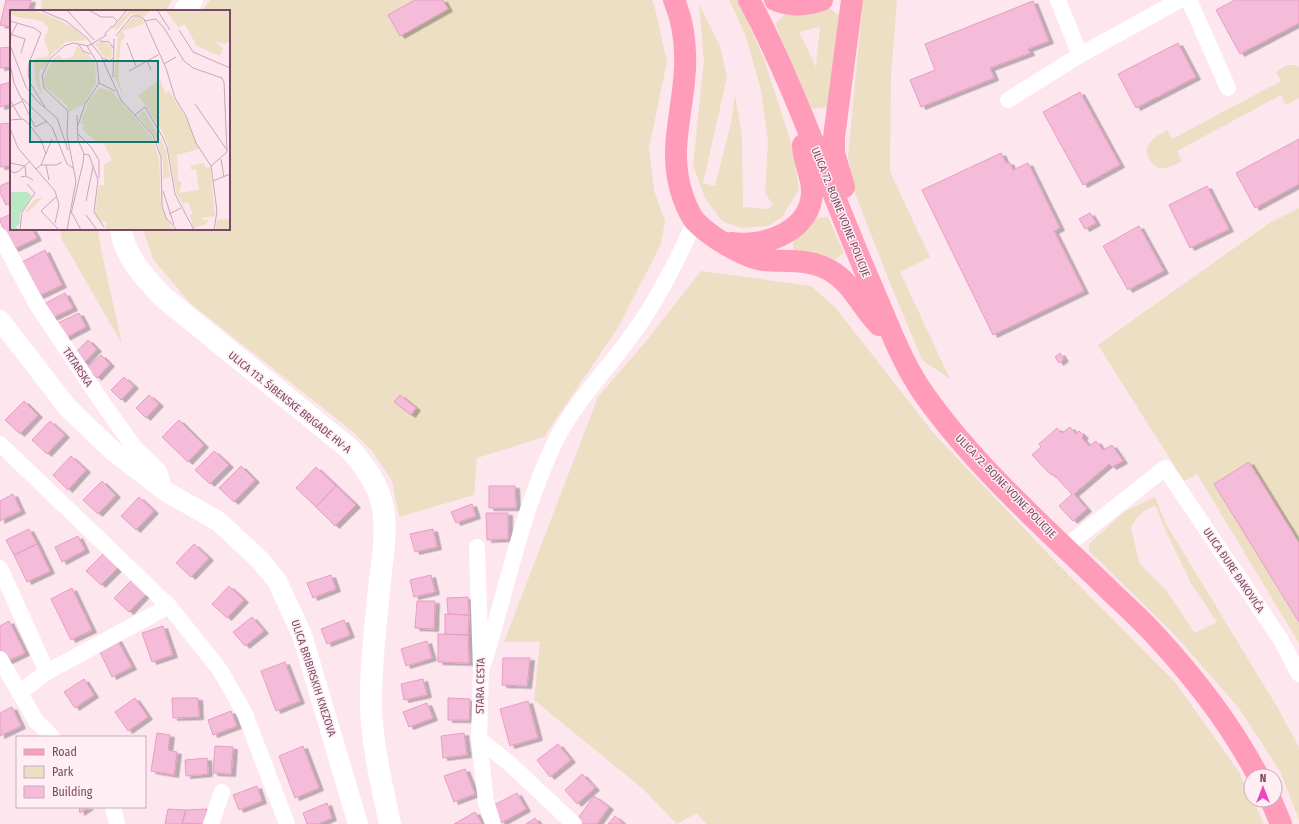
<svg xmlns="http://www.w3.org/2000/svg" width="1299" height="824" viewBox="0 0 1299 824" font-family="'Fira Sans Condensed',sans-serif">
  <defs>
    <filter id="shadow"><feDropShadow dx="4.5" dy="2.5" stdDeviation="0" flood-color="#0004"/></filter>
  </defs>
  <rect width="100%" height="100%" fill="#fee6ee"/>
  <path fill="#ecdfc3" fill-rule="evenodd" d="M41,0H172L166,11H42Z
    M210,0H652L654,4L667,62L649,148L654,190L665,221L661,244L619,326L544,437L477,458L474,495L399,517L392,481L372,451L352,431L190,303L153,259L143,229H229V11H202Z
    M729,0H738L764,59L792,146L799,190L782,217L768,226L741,228L722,221L705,198L693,165L704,61L699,4L720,46L727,77L703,183L715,186L731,123L735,95L742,137L743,207L768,209L773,205L765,193L768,142L761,90L745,34Z
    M863,0H897L891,76L890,172L930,257L900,272L950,379L922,360L890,283L853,188L848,156Z
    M826,6L839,15L828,107L812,109L775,24L786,13ZM820,27L816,67L799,32Z
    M1287,65H1296L1299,67V98L1286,105L1281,95L1177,151L1182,161C1164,171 1154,173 1146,152C1150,139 1155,137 1167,130L1172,139L1281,81L1276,72Z
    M1299,208V643L1197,474L1184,481L1098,345L1271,222Z
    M828,217L844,253L829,264L793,254V238L812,218Z
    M60,229H98L101,249L122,344L61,238Z
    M701,271L811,286L835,307L935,435L1054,560L1174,681L1239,772L1251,800H1253L1264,824H706L697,813L677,824L643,789L534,700L540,642H504L598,397L647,340Z
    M1155,497L1166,524L1276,705L1299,747V820L1280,771L1239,708L1174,634L1089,551V544L1124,512ZM1156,506L1166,532L1191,583L1217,622L1195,633L1165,589L1139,563L1131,527C1138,516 1142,509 1156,506Z"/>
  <path fill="#f5bcda" stroke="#e89cc5" filter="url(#shadow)" d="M6,0H31L28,11H11V27L0,25Z
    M415,0H443L448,9L400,36L388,15Z
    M1235,0H1299V23L1240,54L1216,10Z
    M1033,1L1049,41L1028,49L1030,53L990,68L994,78L921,107L910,80L935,70L925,44Z
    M1178,43L1196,77L1136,108L1118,74Z
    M11,47V67L0,68V48Z
    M11,82V104L0,107V85Z
    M1080,92L1120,165L1083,185L1043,112Z
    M11,123V166L0,167V124Z
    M1299,139V184L1255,208L1236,173Z
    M1001,153L1006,163L1009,162L1013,170L1028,163L1060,228L1054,231L1084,291L993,335L922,190Z
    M11,181V202L6,205L0,193V186Z
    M1207,186L1229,229L1190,248L1169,205Z
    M1090,213L1096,223L1085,229L1079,219Z
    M11,214V229H32L37,238L14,249L0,221V219Z
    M1139,226L1164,271L1128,290L1103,246Z
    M45,250L62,285L39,296L22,262Z
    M65,293L73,308L50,319L42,305Z
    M79,313L86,327L63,339L56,324Z
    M88,340L97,349L84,363L74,354Z
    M1060,353L1064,359L1059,363L1055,357Z
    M101,355L110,364L97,378L87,368Z
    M124,377L134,386L121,400L111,390Z
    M149,395L159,404L146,418L136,408Z
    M400,395L416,408L411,415L394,402Z
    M24,401L38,415L20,434L5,420Z
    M179,420L204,445L188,462L162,437Z
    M50,421L65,435L47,454L32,440Z
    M1070,427L1076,434L1079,431L1084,436L1082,438L1089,446L1096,441L1103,450L1112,445L1123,461L1112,467L1109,464L1074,494L1087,509L1073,521L1059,506L1072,494L1053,474L1051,475L1032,455L1041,447L1039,444L1057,428L1062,433Z
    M214,451L229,465L210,484L195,470Z
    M71,456L86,470L68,490L53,475Z
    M1249,462L1299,543V622L1214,484Z
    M241,466L255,480L234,502L219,488Z
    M316,467L336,486L316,507L296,488Z
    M102,481L116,495L98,514L83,500Z
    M336,486L356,505L335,526L316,507Z
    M489,486H515L516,508H489Z
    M13,494L21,511L0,521V501Z
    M139,497L154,511L136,530L121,516Z
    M472,504L476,516L456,523L451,512Z
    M486,513H508V539L487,540Z
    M29,529L37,544L14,555L6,540Z
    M433,529L437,547L415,552L410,534Z
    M78,536L85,550L62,562L55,547Z
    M37,544L50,571L27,582L14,555Z
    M194,544L209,558L191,577L176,563Z
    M105,552L120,566L101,585L86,571Z
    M331,575L336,589L313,598L307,583Z
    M431,575L435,592L414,597L410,580Z
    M133,579L147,593L129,612L114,598Z
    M229,586L244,600L227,618L212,604Z
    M72,588L92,630L71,640L51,599Z
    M468,597L469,615L448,614L447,598Z
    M417,601H435L434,629L415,628Z
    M445,614L469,615L468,635L445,634Z
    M252,617L264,631L245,646L233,632Z
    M344,620L350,635L327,644L321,629Z
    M9,621L25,653L4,663L0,654V626Z
    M163,626L173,655L152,662L142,633Z
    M438,634L468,635L469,663L438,662Z
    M117,639L132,667L112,677L98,648Z
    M427,641L432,658L406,666L401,649Z
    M503,658H530L527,686L502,685Z
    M285,662L300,701L276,711L261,671Z
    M84,679L94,695L75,708L64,692Z
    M423,679L427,695L404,700L401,684Z
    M135,698L148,717L128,731L115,712Z
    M172,698H198L199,717L173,718Z
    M448,698L470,699L469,720H448Z
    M528,701L538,738L510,746L500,709Z
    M427,703L433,718L409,727L403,712Z
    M12,707L21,726L0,736V713Z
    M231,711L237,726L213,735L208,720Z
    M157,733L170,735L168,750L177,752L174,775L151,771Z
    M464,733L467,755L443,758L441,736Z
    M558,744L571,760L550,777L537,760Z
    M215,746L233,747L231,774L213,773Z
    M303,746L319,788L295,798L279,756Z
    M207,758L208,774L186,776L185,760Z
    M465,769L475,794L454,802L444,776Z
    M582,774L595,788L577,804L565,790Z
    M257,786L262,801L239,810L233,795Z
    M517,793L526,809L501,823L492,806Z
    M594,796L609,807L597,824H581L576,821Z
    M327,803L332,818L318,824H307L303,813Z
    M79,807H89L80,813Z
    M168,809L186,810L182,824H165Z
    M207,809L204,824L182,823L186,810Z
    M475,812L482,824H454Z
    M615,816L624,824H608Z
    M535,818L539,824H526Z"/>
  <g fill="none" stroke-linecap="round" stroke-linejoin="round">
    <path stroke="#fff" stroke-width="16" d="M1058,0L1080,55
      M1189,0L1228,88
      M1008,100L1080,55L1180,0
      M0,236L37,305L104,405L134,447L159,471L165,491
      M0,444L169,606L220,670L245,714L287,824
      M477,547L481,670L479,739L486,802L493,824
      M1065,547L1165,468L1281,640L1299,674
      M0,568L47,672
      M0,659L36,721L52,737
      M481,670C490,646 494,627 501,603C516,548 531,491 556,440C576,400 609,368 634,332C659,298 678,259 695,221
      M19,693L47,672L169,606
      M479,739L509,763L574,824
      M113,807L117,824
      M211,824L222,792"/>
    <path stroke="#fff" stroke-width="20" d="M0,320L68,408L112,450L165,491L218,521L260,560L277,581L302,635L358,824"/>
    <path stroke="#fff" stroke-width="22" d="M185,11L192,0
      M121,229C124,256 145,278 163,297L351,450C365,467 379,485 383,508C387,531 383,556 380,580C376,623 370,667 371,710C373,749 382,786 390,824"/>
    <path stroke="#ff9cb9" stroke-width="22" d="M674,0C683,21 686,45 685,68C683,114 667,152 683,197C686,205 689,214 695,221C709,236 743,257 763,260C787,262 809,258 831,271C853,284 861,307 879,325
      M749,0C798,92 830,192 872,287C888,324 902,364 926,397C976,467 1043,526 1105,586C1121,602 1140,618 1155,635C1195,678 1231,725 1258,776
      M775,0C791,7 806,5 822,0
      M844,187L834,153V137L852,0
      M731,243C764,248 812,231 812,191C812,175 803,161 803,145
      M1271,800L1281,824"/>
  </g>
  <g text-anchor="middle" stroke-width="3" stroke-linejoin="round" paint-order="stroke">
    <g font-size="11" fill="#794964" stroke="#ffeef3">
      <text transform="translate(841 212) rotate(68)" y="4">ULICA 72. BOJNE VOJNE POLICIJE</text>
      <text transform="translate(78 367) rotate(56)" y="4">TRTARSKA</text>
      <text transform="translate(290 402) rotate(39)" y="4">ULICA 113. ŠIBENSKE BRIGADE HV-A</text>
      <text transform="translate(1006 486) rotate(46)" y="4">ULICA 72. BOJNE VOJNE POLICIJE</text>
      <text transform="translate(1234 570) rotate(56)" y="4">ULICA ĐURE ĐAKOVIĆA</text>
      <text transform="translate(314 678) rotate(72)" y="4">ULICA BRIBIRSKIH KNEZOVA</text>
      <text transform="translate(480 686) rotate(-89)" y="4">STARA CESTA</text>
    </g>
  </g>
  <g transform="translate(10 10)">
    <rect width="220" height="220" fill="#fee6ee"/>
    <path d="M0,0H22L43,7L64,18L77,30L55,32L41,45L33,60L30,58L29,68L32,85L26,74L24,51L26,48L37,47L39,43L34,29L39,18L32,11L7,7L0,4ZM120,0H141L134,7L121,4L105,21V16ZM155,0H220V37L219,32L215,34L205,32L213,38L210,46L187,36L175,15L168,17ZM126,7L132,9L134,14L113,21L115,28L111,30L108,68L114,88L104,66L108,26L122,8ZM92,31L102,37L101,49L94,47L85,34ZM67,36L85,51L86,73L74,94L59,102L57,95L35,77L33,69L43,49L49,45L52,49L63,47ZM150,70L155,83L159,81L176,108L189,139L167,145L168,171H171V176L169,183L189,180L186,159L181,160V156L194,153L195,158L200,157L205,206L192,208L193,210L198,209L197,214L184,218L181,213L183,212L179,205L183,204L178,192L173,194L166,182L158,136L151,119L128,85ZM89,78L102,81L142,127L149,148L151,197L163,220H99L95,217L97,213L93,211L91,212L85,203L89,175H94V154L102,150L94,134L87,132L73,120V114H70L79,90ZM134,100L156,139L160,167L153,169V151L146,127L128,106ZM33,187L18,202L15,201L24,190ZM220,209V220H206L207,210Z" fill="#ecdfc3"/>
    <path d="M0,182H17L22,186L10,204V213L6,217L9,220H0Z" fill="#b9e9c4"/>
    <path fill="none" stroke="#c9a7b7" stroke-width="1" d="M30,0L56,11L77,28L91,46L111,90L143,125L151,147L152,196L156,208L167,220M57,0L84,30M79,0L91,7H103L107,11M147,0L160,20M0,11L24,18L31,23L19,53L18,63L20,73L35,97M134,11L146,9L154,18L174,51L183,58L212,68L214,72L217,142L201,156M102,18L117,0M169,20L183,42L220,58M0,24L15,29L11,43M94,25L102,16M106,26L122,6H128L134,9L156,58L165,88L176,106L186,133L201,156L207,201L204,220M90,31L99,32L104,39M117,33L126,56M0,35L16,77L27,91L47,108L58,140M69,35L73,41L80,44M0,36L1,25L7,14M77,36L87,52L89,73L105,81M93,48L100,51L104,47M0,54L4,73L25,117M154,54L166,47M141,60L137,51L148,45M119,61L137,51M103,67L104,29M12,88L42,117L57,154L63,158M0,90L11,109M185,94L217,140M0,97L13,91M125,105L135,97L152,126L157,137L165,184L184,220M0,110L13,109L17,112L31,130L36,144M68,115L75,94L89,73M25,117L37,111M0,118L8,138L45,181L49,195L45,213M68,124L81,137L89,150V168M74,144L79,145L88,170L84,202L94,217M211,149L214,167M0,153L15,156L16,166M31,155H46L52,152M36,155L39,170M26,159L31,155L42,129M0,160L4,163L9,161L20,151M11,167L16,166L23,170M203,171L220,164M153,181L164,215M47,186L31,201L49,220M76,191L83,157M62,203L71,220M61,204L73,153L74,144L68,130L67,105M159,204L171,198M76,205L87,220M10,220L12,202L25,183L17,174M57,220L66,171L57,125L58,101L34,78L32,66L40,49L54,36L63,33L78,36L97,25"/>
    <path fill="#0f766e" fill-opacity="0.15" stroke="#0f766e" stroke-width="2" d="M20,51H148V132H20Z"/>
    <rect width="220" height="220" fill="none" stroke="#794964" stroke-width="2"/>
  </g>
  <rect x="16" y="736" width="130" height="72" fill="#ffeef3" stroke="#c9acba"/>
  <rect x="24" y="749" width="20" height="6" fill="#ff9cb9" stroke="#c9acba"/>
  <text x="52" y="756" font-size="12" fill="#794964">Road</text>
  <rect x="24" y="766" width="20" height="12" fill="#ecdfc3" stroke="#c9acba"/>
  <text x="52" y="776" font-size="12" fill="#794964">Park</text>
  <rect x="24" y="786" width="20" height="12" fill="#f5bcda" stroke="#c9acba"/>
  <text x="52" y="796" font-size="12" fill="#794964">Building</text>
  <g transform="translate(1263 788)"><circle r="19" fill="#ffeef3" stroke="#c9acba"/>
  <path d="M0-3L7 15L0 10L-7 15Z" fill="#ee45bc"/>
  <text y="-6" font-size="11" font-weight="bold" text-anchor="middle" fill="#794964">N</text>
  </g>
</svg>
